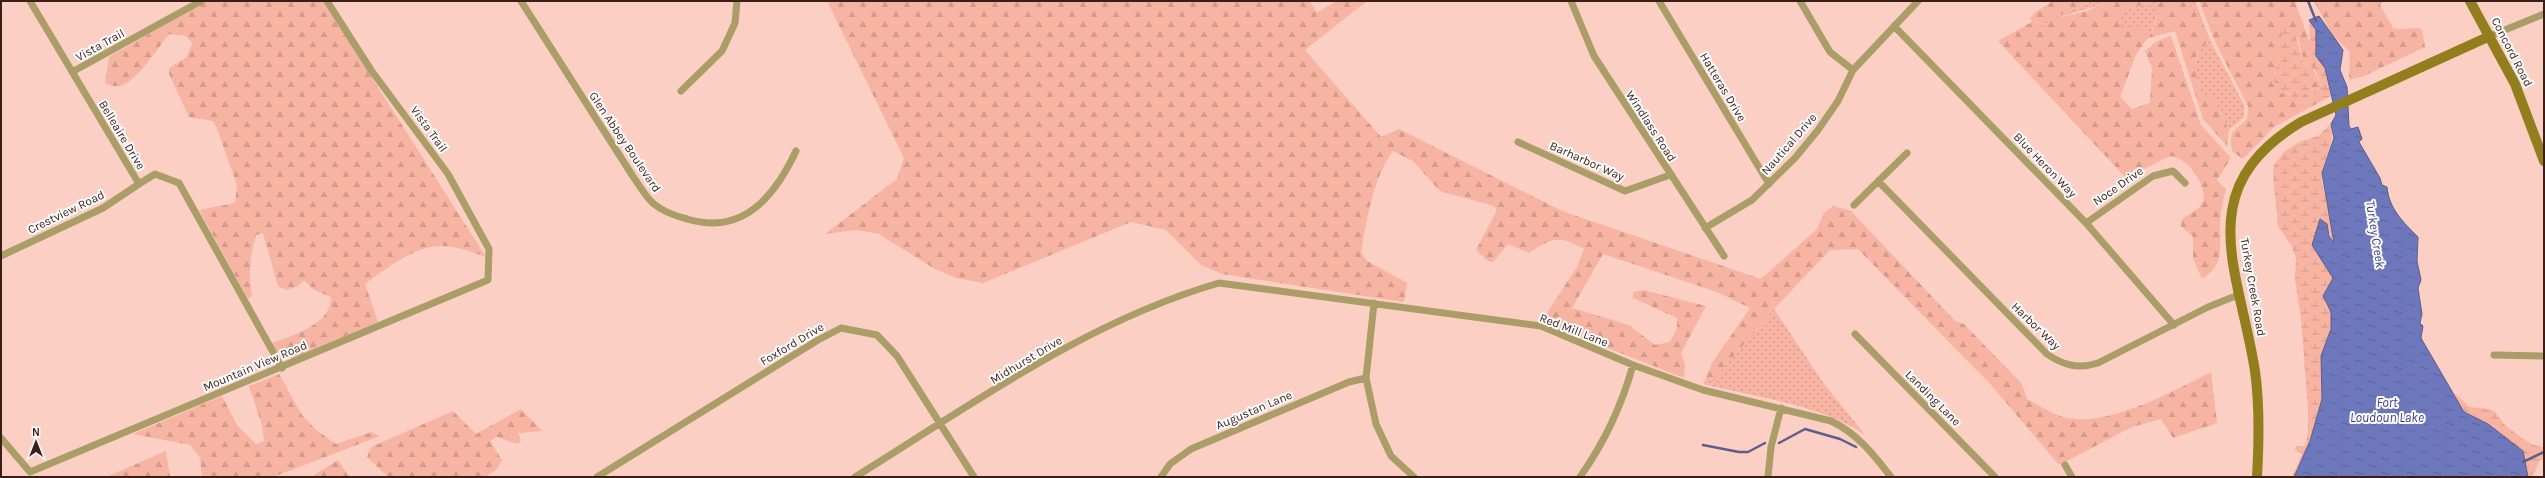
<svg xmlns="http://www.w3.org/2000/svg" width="2545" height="478" viewBox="0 0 2545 478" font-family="Karla,sans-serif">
  <defs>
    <pattern id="grass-dots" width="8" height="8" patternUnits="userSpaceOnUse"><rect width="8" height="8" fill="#f7b4a2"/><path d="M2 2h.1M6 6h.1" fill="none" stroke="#d49a8b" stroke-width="1.8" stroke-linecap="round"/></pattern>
    <pattern id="forest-firs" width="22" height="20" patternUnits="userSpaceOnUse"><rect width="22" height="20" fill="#f7b4a2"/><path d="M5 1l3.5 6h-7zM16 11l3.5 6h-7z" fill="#d49a8b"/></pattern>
    <pattern id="wetland-marsh" width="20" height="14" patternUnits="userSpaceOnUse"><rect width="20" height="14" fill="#f7b4a2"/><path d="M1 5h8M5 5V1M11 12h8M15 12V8" fill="none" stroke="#d49a8b"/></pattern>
    <pattern id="water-ripples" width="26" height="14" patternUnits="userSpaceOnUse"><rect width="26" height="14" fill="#6d77bc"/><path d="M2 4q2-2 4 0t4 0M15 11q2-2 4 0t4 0" fill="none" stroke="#5b6198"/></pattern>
  </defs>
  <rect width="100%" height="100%" fill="#fbcfc3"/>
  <path fill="url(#grass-dots)" d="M2092,1H2109C2087,12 2055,12 2041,32L2038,29L2046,21Z
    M2151,1H2158L2156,6L2159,11L2149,38L2146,40V28L2134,27L2122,30L2119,25L2123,12Z
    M2188,1H2195L2210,40L2244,105V117L2229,130C2222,116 2218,98 2202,94L2194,66L2201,48L2199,15L2191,9Z
    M1774,309L1824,384L1866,436C1828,406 1751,396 1703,384L1705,380L1715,378Z"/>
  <path fill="url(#forest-firs)" d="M206,1H323L486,257C472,252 457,246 441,246C414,246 386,269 365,284L378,322L294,358L279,356L272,343C293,335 331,325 331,297L314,290L304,280L298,286L286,290L278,286L263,233L256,235C250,255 248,276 252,296L248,299L199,210L235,203L237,185L216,126L213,121L189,117L169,74V68L187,57L192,43L186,36L169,34C158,48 138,79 123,85C117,88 110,85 105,83L109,57Z
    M827,1H1310L1317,13L1336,1H1367L1305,50L1381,137L1399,129L1562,211L1761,279L1817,229L1824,213L1833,206L1851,211L1955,321L1964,324L2022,384L2027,399C2038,405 2049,412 2060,416C2103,431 2173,391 2211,372L2217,423L2173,438L2161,419L2132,427L2059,465L1992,386L1858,249L1830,250L1774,309L1715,378L1705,380L1712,363L1750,308L1717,292L1603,254L1572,308L1629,325L1655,345L1670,342L1677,328V318L1633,298V292L1643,290L1706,306L1681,353L1685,364L1684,378L1544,323L1545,316L1577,267L1584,249C1560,235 1552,237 1529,253L1508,244L1493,262L1488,261L1476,250L1497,210L1494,206L1440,191L1413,161L1393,151C1373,178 1367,219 1361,252L1367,261L1407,283L1404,302L1222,274L1201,265L1166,230L1131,222L983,283L956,278L935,269L877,233L855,230L825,234L897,179L904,158Z
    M2053,1H2092L2046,21L2038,29L2041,32L2048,23L2055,19L2087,11L2109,1H2151L2123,12L2119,25L2122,30L2134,27L2146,28V40L2136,55L2120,97L2132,109L2150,103L2152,68L2145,51L2157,41L2171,36L2201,125L2231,158L2217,180L2226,189C2223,201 2220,214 2220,226C2220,249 2224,265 2202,279L2193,259V237L2181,226L2182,219L2199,208L2204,199C2204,181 2188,158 2170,156L2126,178L1998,41L2032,22L2030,18L2037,11Z
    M2158,1H2188L2191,9L2199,15L2210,40C2188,59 2195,69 2202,94L2210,96L2215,101L2229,130L2227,146L2203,119L2175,31L2149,38C2153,27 2161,16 2156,6Z
    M2199,1H2295L2310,43L2316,66L2311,68L2304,64L2298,37L2276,65L2274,78L2290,96L2298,99L2305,94L2331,96L2274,127L2243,159L2232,151C2229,129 2233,133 2247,119L2248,106L2216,44Z
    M2314,1H2382L2380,5L2393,28C2405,31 2413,26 2422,29L2425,47L2364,76L2349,80L2350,52L2332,34Z
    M2313,69L2321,85L2315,89L2310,88L2307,84L2310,71Z
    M279,374L302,415L315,429L336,444L371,432L380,436L273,477H202L200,458L190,445L133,434L222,396L237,425L256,444L264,441L262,425L249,386Z
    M521,409L542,431L518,433L521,441L518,444L497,437L490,441L502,460L497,469L486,477H388L367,457L371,447L453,411L476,434Z
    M166,451L170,477H106Z
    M338,460L349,477H311Z"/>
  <path fill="url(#wetland-marsh)" fill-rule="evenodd" d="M2309,20L2316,30V56L2325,68L2331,96L2305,94L2298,99H2293L2288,92L2280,94L2276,91L2274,78L2282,31L2285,28L2295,33L2304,64L2311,68L2316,66L2310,47ZM2312,69L2315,70L2321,85L2315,89L2310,88L2307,84Z
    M2331,124C2336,149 2319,164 2322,181C2327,205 2332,224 2334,247L2327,224L2318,227L2312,245L2333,278L2332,284L2326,289L2325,303L2331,312V329L2321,356L2322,399L2310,441L2294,476L2292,477L2302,454L2295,451L2296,446H2305L2308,432V409L2301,319L2295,280L2296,258L2291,245L2278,226L2273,174L2274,165L2284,152L2299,142L2318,136Z
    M2454,393L2470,407L2489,409L2495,412L2505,425L2523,439L2534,445L2544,447V458L2539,462L2532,477H2528L2523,451L2488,424L2464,412Z"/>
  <path fill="url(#water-ripples)" stroke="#5e5d8b" d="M2319,16L2343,50L2340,70L2347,87L2349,126L2351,129L2358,127L2362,139L2359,142L2380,178L2382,185L2387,187C2389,209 2404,223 2418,237L2417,261L2421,280L2418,288L2422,314L2420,323L2423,326L2421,338L2464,412L2488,424L2523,451L2528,477H2294L2310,441L2322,399L2321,356L2331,329V312L2323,296L2333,278L2312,245L2320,219L2327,224L2329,236L2334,243L2322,173L2334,138L2331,124L2336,115L2325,68L2316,56V30L2309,20Z"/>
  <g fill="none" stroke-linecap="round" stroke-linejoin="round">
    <path stroke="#5e5d8b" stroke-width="2.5" d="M2308,1L2316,21
      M1779,443L1805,429L1840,439L1856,447
      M1703,445L1739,452H1748L1765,443
      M2523,462L2544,452"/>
    <path stroke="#aa9d67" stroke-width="7" d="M30,1L139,184L155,174L179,183L282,368
      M521,1L634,178C640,186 646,198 654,204C663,212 676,216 687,219C743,236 775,196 796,151
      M1571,1L1594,56L1724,256
      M1659,1L1769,184
      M1800,1L1830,52L1853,70
      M1894,26L2086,223L2174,325
      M2490,36L2544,14
      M72,72L201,1
      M681,91L722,51L735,23L737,1
      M1518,142L1625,191L1670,175
      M1878,181L2047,354C2064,366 2079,369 2098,363L2208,307L2238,295
      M1854,205L1907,153
      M2086,223L2153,176L2173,171L2185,183
      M1705,228L1752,200L1795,158L1818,130L1838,101L1853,70L1918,1
      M1,256L103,208L139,184
      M1374,303L1366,378L1376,424L1391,456L1414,477
      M1855,334L1995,477
      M2494,355L2544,356
      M1,438L30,472L488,280L489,249L448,174L371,70L327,1
      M2065,465L2072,477
      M597,477L818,340L841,328L877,335L897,356L974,477
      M855,477C971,405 1087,321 1219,283L1541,326L1633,365L1703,390L1831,421C1858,434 1873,454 1891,477
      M1161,477L1170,464L1191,449L1349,382L1366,378
      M1580,477C1604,443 1622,405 1633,365
      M1768,477L1771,447L1781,408"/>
    <path stroke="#937e1e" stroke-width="10" d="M2470,1L2515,84L2544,161
      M2257,477C2259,442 2260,406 2255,371C2239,269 2190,189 2301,122L2490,36"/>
  </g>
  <g text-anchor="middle" stroke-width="4" stroke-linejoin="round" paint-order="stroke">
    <g font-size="12" fill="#3a1f18" stroke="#fcfcfc">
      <text transform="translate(100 45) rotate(-29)" y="4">Vista Trail</text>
      <text transform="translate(2512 52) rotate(63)" y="4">Concord Road</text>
      <text transform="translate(1723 87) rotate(59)" y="4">Hatteras Drive</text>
      <text transform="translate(1651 126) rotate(57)" y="4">Windlass Road</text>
      <text transform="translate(429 129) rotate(54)" y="4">Vista Trail</text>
      <text transform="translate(122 135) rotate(59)" y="4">Belleaire Drive</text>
      <text transform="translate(625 142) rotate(56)" y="4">Glen Abbey Boulevard</text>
      <text transform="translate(1789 144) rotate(-49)" y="4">Nautical Drive</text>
      <text transform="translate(1587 161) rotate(24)" y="4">Barharbor Way</text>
      <text transform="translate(2045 165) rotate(46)" y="4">Blue Heron Way</text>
      <text transform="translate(2118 186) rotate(-35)" y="4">Noce Drive</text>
      <text transform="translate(66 212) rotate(-26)" y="4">Crestview Road</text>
      <text transform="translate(2253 287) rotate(80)" y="4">Turkey Creek Road</text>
      <text transform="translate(2036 326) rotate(44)" y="4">Harbor Way</text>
      <text transform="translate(1574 330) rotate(21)" y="4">Red Mill Lane</text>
      <text transform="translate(792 344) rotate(-31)" y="4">Foxford Drive</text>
      <text transform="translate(1026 360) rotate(-31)" y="4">Midhurst Drive</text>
      <text transform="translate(255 366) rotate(-23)" y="4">Mountain View Road</text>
      <text transform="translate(1933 398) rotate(45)" y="4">Landing Lane</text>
      <text transform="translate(1254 410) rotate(-23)" y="4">Augustan Lane</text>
    </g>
    <g font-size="13" font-style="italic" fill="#393d90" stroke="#fcfcfc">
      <text transform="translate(2376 234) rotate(81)" y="5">Turkey Creek</text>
      <text x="2387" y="407">Fort<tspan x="2387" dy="15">Loudoun Lake</tspan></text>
    </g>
  </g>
  <rect width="2545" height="478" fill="none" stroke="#3a1f18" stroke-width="4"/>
  <g transform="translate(36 442)" stroke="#fcfcfc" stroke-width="3" paint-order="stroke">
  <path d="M0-3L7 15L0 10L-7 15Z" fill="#3a1f18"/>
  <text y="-6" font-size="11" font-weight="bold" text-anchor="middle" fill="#3a1f18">N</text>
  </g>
</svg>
